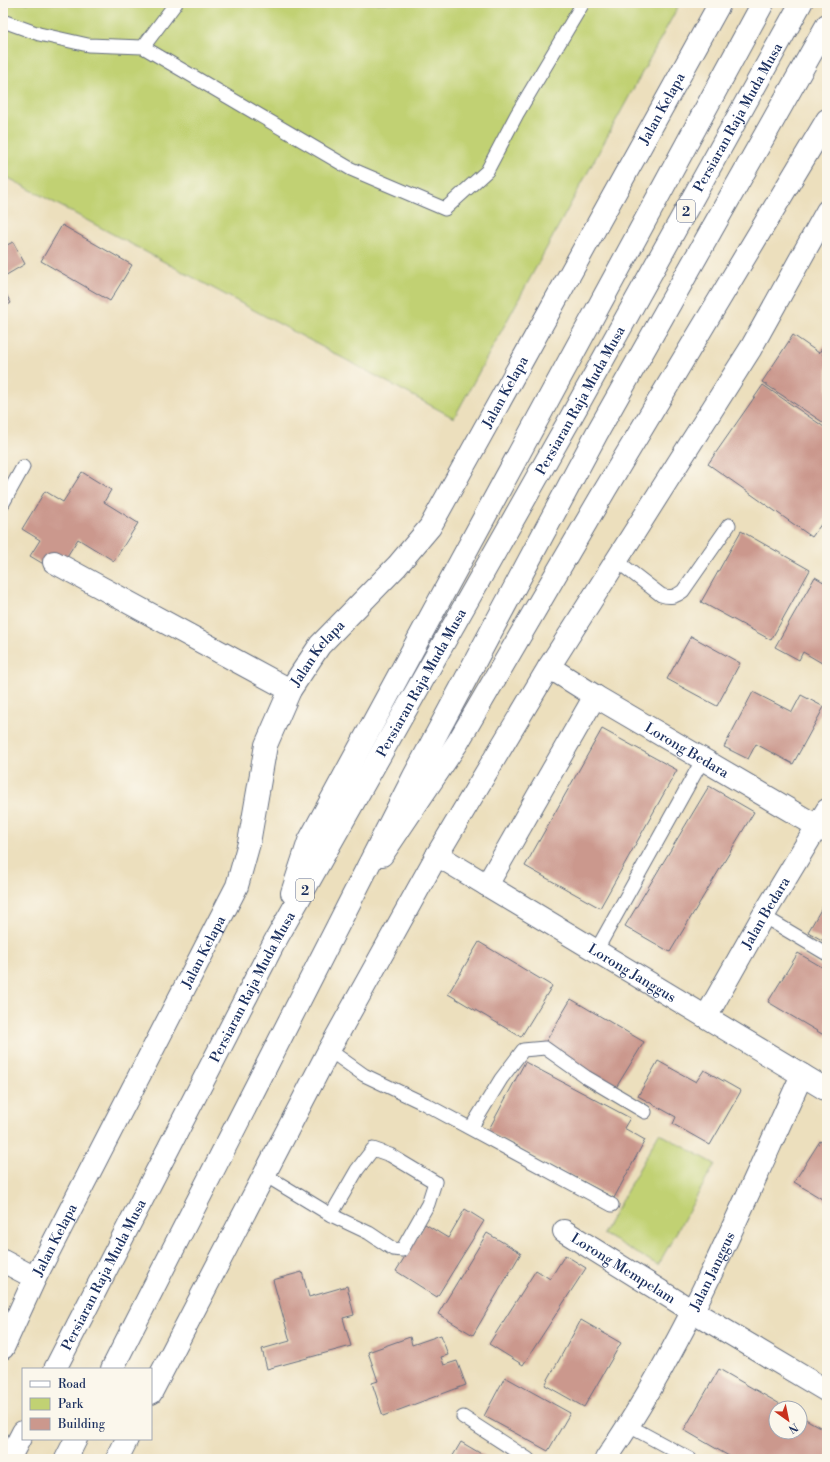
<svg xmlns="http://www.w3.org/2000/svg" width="830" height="1462" viewBox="0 0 830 1462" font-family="'Libre Bodoni',serif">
  <rect width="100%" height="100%" fill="#fbf7ec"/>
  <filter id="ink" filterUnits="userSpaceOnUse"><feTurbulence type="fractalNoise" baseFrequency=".025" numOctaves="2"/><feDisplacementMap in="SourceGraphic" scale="8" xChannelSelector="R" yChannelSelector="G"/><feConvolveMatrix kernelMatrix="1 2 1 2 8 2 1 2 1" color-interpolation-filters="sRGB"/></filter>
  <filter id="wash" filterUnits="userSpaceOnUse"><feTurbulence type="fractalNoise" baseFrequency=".012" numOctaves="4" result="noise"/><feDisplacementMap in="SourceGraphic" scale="16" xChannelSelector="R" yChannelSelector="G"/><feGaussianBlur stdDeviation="0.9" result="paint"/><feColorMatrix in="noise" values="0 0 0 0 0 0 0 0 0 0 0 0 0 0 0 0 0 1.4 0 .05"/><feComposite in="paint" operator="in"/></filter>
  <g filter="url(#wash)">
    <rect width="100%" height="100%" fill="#ecdfbd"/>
    <path fill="#c1d173" stroke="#6e8068" d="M3,3H680L454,418L3,175Z
      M659,1133L715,1164L658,1265L603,1234Z"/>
    <g id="blocks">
      <path fill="#cb988d" d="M62,225L132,265L110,301L41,261Z
        M13,242L25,264L3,277V247Z
        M3,289L11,303L3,308Z
        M793,335L819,353L827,340V357L822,354L827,357V425L762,382Z
        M763,385L827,429V516L812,537L708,464Z
        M82,472L111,490L104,502L138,523L114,561L78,539L57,572L30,556L40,540L22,529L45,491L63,502Z
        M741,531L810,570L771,640L701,602Z
        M815,577L827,584V666L803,652L799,660L775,647Z
        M691,636L740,663L717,706L667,679Z
        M753,692L792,712L801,695L824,707L793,764L756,744L748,759L724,747Z
        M602,729L677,770L600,908L525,866Z
        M709,786L754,812L670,952L625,926Z
        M827,899V943L808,932Z
        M479,942L552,986L521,1037L448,994Z
        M798,953L827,970V1037L768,1002Z
        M571,999L644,1042L614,1091L542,1048Z
        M658,1061L696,1082L704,1070L741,1091L710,1145L673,1124L676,1117L638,1096Z
        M525,1062L630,1118L624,1128L645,1140L614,1198L488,1131Z
        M820,1141L827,1146V1202L794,1182Z
        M465,1209L484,1221L437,1297L396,1271L425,1224L448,1238Z
        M487,1233L521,1253L473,1335L438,1314Z
        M565,1255L586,1268L523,1365L489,1344L536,1270L550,1279Z
        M302,1272L309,1297L347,1286L354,1315L343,1318L351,1346L267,1369L262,1349L290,1341L273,1280Z
        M581,1320L621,1343L584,1407L545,1385Z
        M441,1335L448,1355L441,1357L444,1365L457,1361L466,1385L383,1416L372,1383L378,1381L368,1352L410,1337L412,1345Z
        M719,1369L787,1408H776V1432H800V1416L827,1431V1459H734L684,1430Z
        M505,1377L570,1413L548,1451L484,1416Z
        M461,1442L490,1459H451Z"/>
    </g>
  </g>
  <g filter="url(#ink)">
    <use href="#blocks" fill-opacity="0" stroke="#646d7f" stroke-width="1"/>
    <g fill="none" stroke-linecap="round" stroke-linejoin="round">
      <g stroke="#646d7f" stroke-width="15">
        <path id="lane" d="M3,21L39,34L88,45L143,47L176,3
          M143,47L351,169L445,209L487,171L517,114L583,3
          M3,503L23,467
          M617,561L661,595C670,598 675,597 683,591L729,525
          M763,916L827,954
          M596,951L703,759
          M329,1050L364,1075L425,1104L612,1205
          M471,1128L501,1079L523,1050L545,1048L586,1077L645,1112
          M265,1175L331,1215L369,1233L393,1249L402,1250L428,1204L435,1182L390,1155L373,1149L357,1170L331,1215
          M463,1417L528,1459
          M629,1426L690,1459"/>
      </g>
      <g stroke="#646d7f" stroke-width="24">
        <g id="street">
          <path d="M54,562L290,690"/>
          <path id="s1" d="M549,667L595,696L827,832"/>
          <path id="s2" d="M437,855L827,1090"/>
          <path d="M487,885L595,696"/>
          <path id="s3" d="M706,1017L763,916L827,810"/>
          <path id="s4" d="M564,1231L694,1312L827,1391"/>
          <path d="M3,1261L35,1278"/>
          <path id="s5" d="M3,1348L35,1278L237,886L249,843L266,745L290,690L320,645L397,566L430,527L720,3"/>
          <path id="s6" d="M606,1459C688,1340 742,1205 802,1075"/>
        </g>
      </g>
      <g stroke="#646d7f" stroke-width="24">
        <path id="secondary" d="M382,855L458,742L605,490L827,120
          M151,1393L329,1050L437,855L549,667L751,348L827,211
          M117,1459L127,1439"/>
      </g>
      <g stroke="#646d7f" stroke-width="24">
        <g id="highway">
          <path d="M292,893L309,841L763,3"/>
          <path id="s7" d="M55,1369L274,943L570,419L801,3"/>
          <path d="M112,1369L414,776L597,433L827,25"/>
          <path d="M9,1459L23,1432"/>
          <path d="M66,1459L76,1439"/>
        </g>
      </g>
      <use href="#lane" stroke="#fff" stroke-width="13"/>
      <use href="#street" stroke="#fff" stroke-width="22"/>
      <use href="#secondary" stroke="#fff" stroke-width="22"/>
      <use href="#highway" stroke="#fff" stroke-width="22"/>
    </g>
  </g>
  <g text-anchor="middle" stroke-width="4" stroke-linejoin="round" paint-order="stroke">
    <g fill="#fbf7ec" stroke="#5e6b89" stroke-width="1">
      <rect x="677" y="200" width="18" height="22" rx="3"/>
      <rect x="296" y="879" width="18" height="22" rx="3"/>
    </g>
    <g font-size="13" font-weight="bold" fill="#1b2f5e">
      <text x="686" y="216">2</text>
      <text x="305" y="895">2</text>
    </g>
    <g font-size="14" fill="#1b2f5e" stroke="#fbf7ec">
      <text dy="5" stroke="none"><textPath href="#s5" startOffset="1416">Jalan Kelapa</textPath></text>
      <text dy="5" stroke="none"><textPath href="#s7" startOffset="1426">Persiaran Raja Muda Musa</textPath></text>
      <text dy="5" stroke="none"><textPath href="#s5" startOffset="1092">Jalan Kelapa</textPath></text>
      <text dy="5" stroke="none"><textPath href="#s7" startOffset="1102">Persiaran Raja Muda Musa</textPath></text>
      <text dy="5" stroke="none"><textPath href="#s5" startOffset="768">Jalan Kelapa</textPath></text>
      <text dy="5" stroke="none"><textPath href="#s7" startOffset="778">Persiaran Raja Muda Musa</textPath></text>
      <text dy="5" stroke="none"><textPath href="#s1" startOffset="161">Lorong Bedara</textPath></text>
      <text dy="5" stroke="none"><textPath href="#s3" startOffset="120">Jalan Bedara</textPath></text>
      <text dy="5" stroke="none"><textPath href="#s5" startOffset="444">Jalan Kelapa</textPath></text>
      <text dy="5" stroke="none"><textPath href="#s2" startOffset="228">Lorong Janggus</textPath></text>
      <text dy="5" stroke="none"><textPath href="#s7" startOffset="430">Persiaran Raja Muda Musa</textPath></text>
      <text dy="5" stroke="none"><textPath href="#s5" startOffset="120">Jalan Kelapa</textPath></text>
      <text dy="5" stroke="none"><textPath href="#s4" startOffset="70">Lorong Mempelam</textPath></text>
      <text dy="5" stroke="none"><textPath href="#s6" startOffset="216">Jalan Janggus</textPath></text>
      <text dy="5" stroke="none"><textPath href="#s7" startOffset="106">Persiaran Raja Muda Musa</textPath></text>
    </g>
  </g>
  <rect width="830" height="1462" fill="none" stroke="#fbf7ec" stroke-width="16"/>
  <rect x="22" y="1368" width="130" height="72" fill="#fbf7ec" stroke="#a1a7b3"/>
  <rect x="30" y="1381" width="20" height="6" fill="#ffffff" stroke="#a1a7b3"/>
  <text x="58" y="1388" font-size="12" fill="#1b2f5e">Road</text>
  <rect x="30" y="1398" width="20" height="12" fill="#c1d173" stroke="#a1a7b3"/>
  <text x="58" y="1408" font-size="12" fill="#1b2f5e">Park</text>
  <rect x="30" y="1418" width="20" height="12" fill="#cb988d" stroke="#a1a7b3"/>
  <text x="58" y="1428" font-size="12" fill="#1b2f5e">Building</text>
  <g transform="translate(788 1420) rotate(147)"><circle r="19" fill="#fbf7ec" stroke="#a1a7b3"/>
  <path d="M0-3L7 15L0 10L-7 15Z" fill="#c8321e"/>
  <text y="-6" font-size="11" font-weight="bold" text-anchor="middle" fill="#1b2f5e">N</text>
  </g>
</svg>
